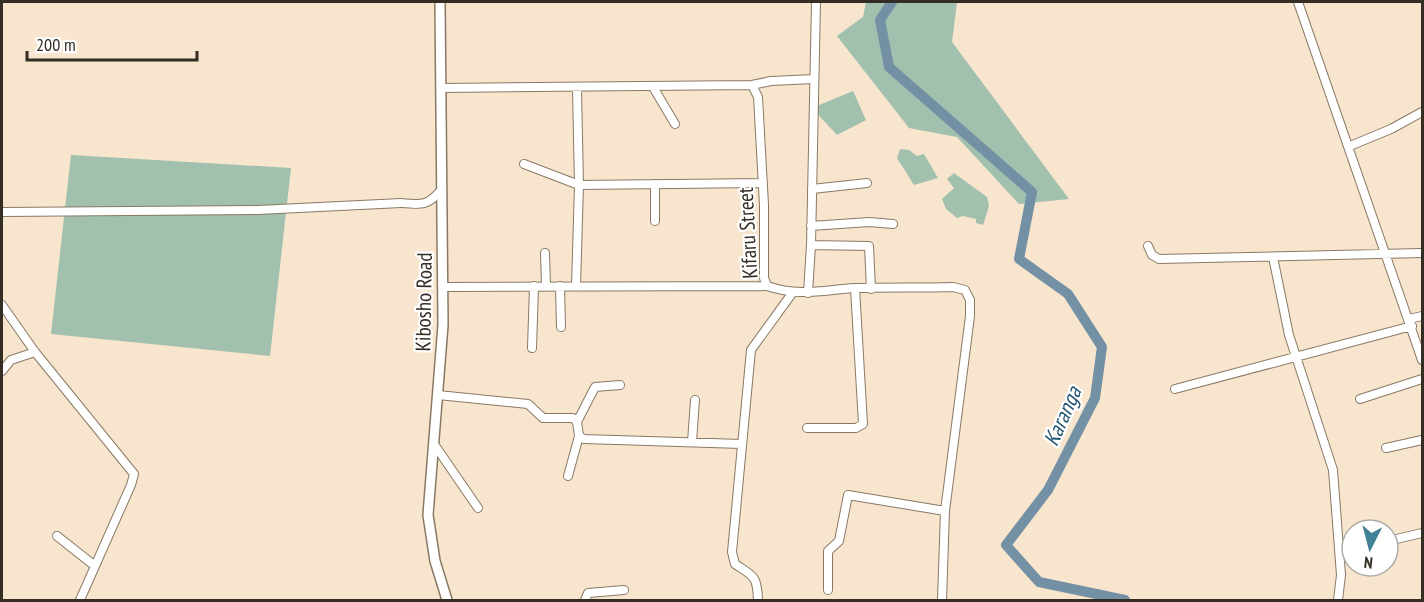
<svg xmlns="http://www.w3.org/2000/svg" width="1424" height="602" viewBox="0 0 1424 602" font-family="'PT Sans Narrow',sans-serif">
  <rect width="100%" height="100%" fill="#f7e5ce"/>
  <path fill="#a1c0ae" d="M866,2H957L952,42L1069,199L1019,204L957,137L909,128L837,36L863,17Z
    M853,91L866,120L837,135L812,108Z
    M900,149L909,150L917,156L924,154L938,178L914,185L897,158Z
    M71,155L291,168L270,356L51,334Z
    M954,173L987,197L989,206L983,225L976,223V219L963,216L957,218L946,209L942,199L954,188L947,179Z"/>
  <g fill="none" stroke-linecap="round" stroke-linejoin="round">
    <path stroke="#7490a4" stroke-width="10" d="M892,2L880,20L889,67L1032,192L1019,259L1068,294L1102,347L1095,398L1048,490L1006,545L1039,582L1125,600"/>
    <g stroke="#897964" stroke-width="10">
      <path id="minor" d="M816,2L811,245L869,246L871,289
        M1298,2L1422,360
        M752,85L771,81L814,79
        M653,87L675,124
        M442,88L752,85L758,97L764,205V278L767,286C800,297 823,290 855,288C888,287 921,288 953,287L965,290L970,300V316L945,511L942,600
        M1350,146L1391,129L1422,112
        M524,164L579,185L763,183
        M655,184V221
        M812,189L867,183
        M2,212L258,210L401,203C422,205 428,206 442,189
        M811,226L869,222L893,224
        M1148,246L1152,255L1159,259L1422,253
        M545,253L546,286
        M1273,257L1289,335L1333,470L1341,575L1338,600
        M560,286L561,327
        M576,286L579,185L577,89
        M443,287L767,286
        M808,293L811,245
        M2,305L35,352L134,474L131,485L80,600
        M1409,319L1422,316
        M532,348L534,286
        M2,371L11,360L35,352
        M1175,389L1412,326
        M438,395L528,404L543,418H573L577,422L579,436L584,439L742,444
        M1360,399L1422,379
        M577,422L595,387L620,385
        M807,428H856L863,424L855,288
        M692,442L695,400
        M434,444L478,508
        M1386,448L1422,440
        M568,476L579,436
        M57,536L95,566
        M1388,541L1422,533
        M828,590V551L839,541L848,495L945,511
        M585,600L588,593L624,590
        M758,600C757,575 754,577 735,564L732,552L751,350L793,292"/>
    </g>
    <g stroke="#897964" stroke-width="12">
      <path id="major" d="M440,2L443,325L428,515L435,561L447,600"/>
    </g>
    <use href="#minor" stroke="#fff" stroke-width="8"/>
    <use href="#major" stroke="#fff" stroke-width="9"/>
  </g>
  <g text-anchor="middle" stroke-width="4.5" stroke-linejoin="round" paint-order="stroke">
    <g font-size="21" fill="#332d24" stroke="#fff">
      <text transform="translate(748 233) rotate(-93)" y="7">Kifaru Street</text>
      <text transform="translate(424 302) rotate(-89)" y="7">Kibosho Road</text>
    </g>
    <g font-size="22" font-style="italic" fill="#235473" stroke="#fff">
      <text transform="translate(1062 416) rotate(-66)" y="8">Karanga</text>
    </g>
  </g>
  <rect width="1424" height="602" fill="none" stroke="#332d24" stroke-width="6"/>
  <g transform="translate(1370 548) rotate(186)"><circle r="28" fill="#ffffff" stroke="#adaba7" stroke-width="1.5"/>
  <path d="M0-4.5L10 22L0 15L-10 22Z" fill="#418095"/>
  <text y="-9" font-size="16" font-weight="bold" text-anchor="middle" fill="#332d24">N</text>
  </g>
  <path d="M27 51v9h170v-9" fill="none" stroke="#332d24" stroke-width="3"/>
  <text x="36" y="51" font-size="18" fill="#332d24" stroke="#ffffff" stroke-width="4.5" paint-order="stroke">200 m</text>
</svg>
